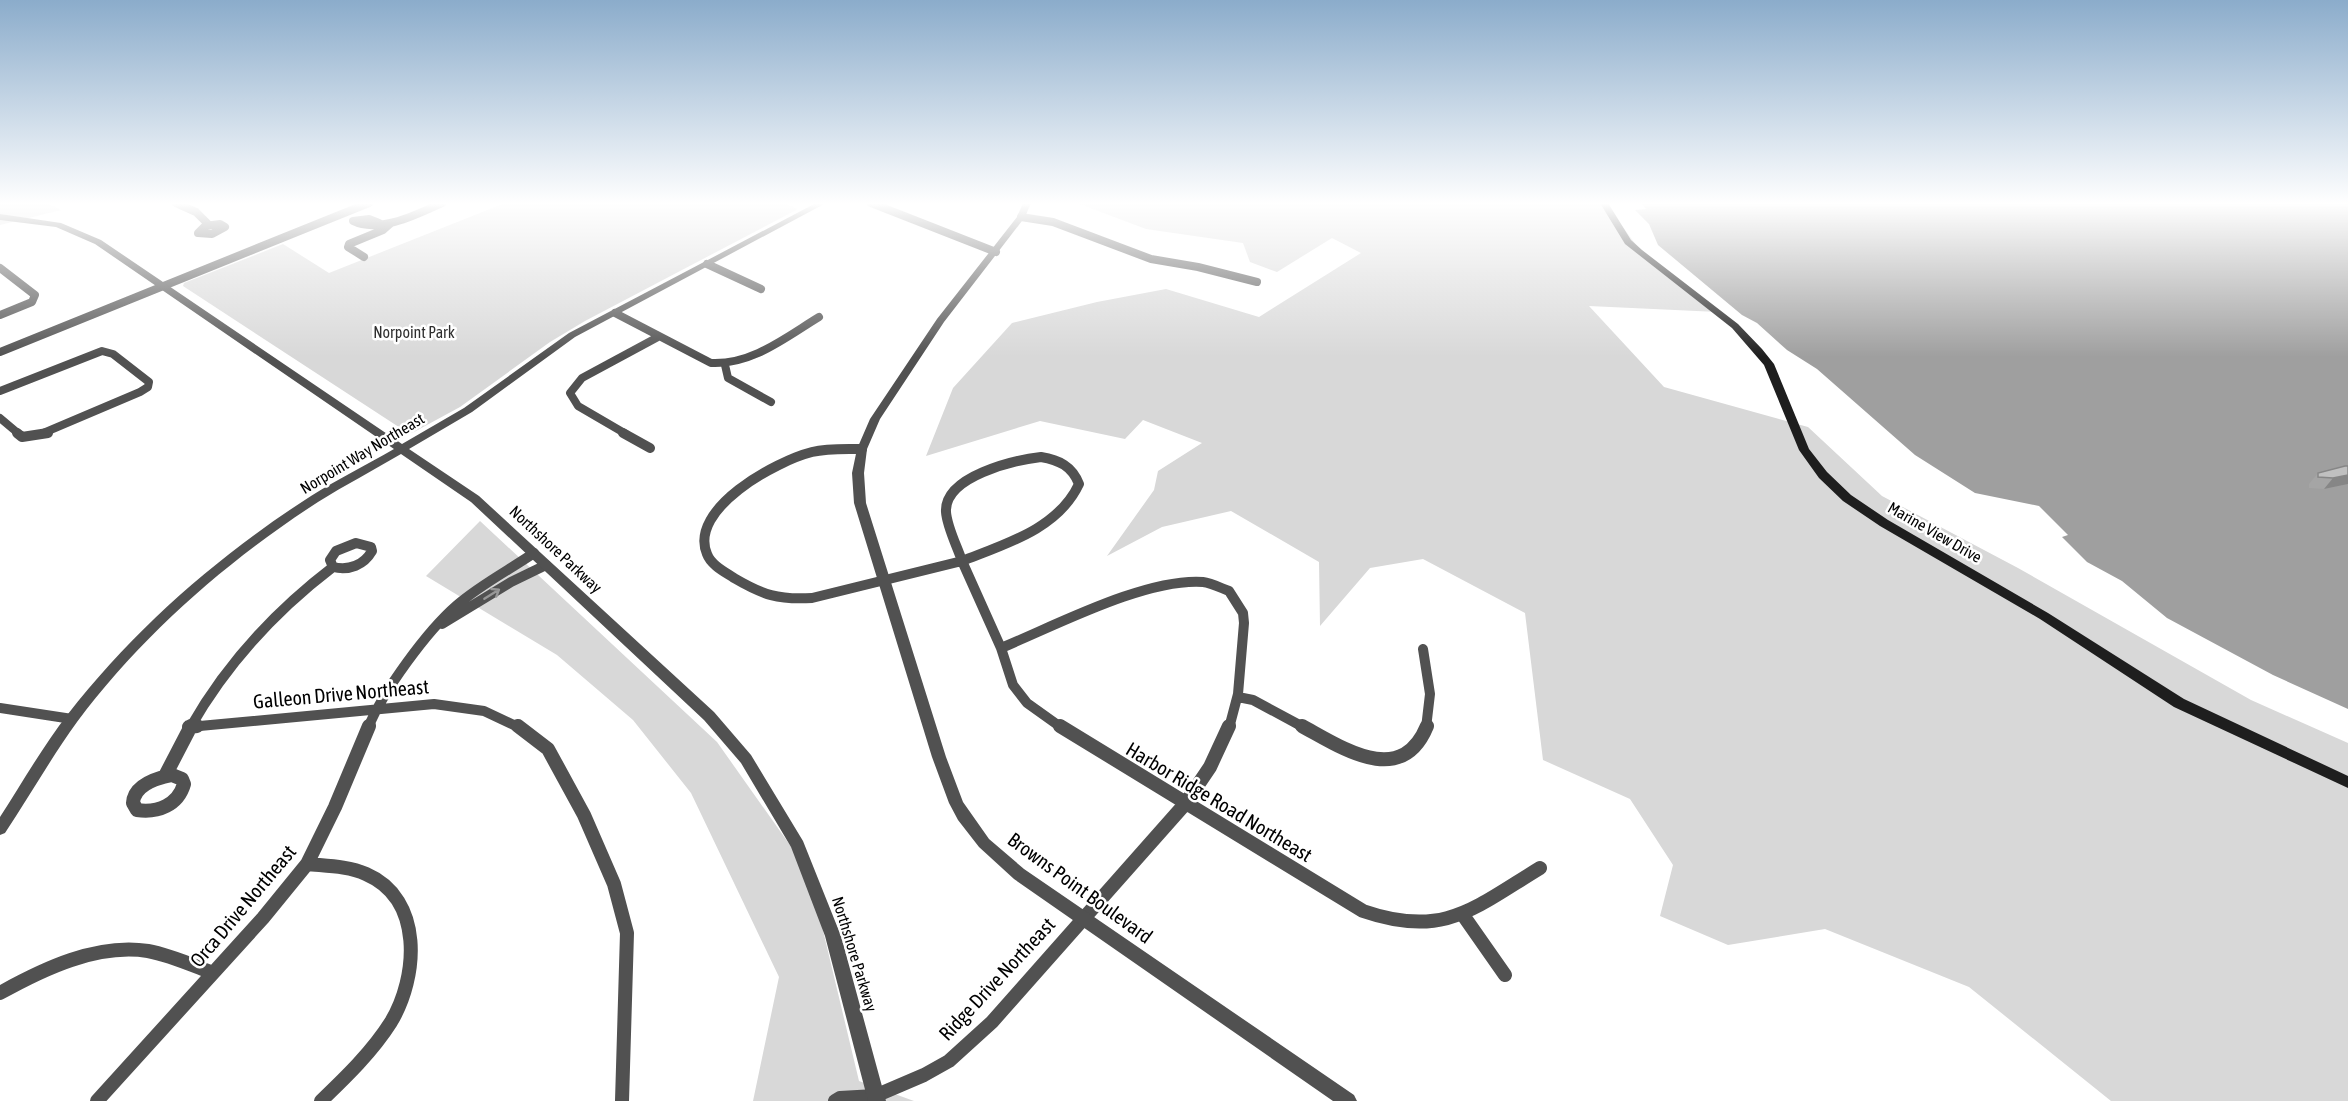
<svg xmlns="http://www.w3.org/2000/svg" width="2348" height="1101" viewBox="0 0 2348 1101" font-family="'Asap Condensed',sans-serif">
  <rect width="100%" height="100%" fill="#fff"/>
  <path fill="#d8d8d8" d="M0,203H47L61,210L0,225Z
    M505,203H784L798,209L585,321L550,342L460,407L414,432L408,433L183,286L184,283L283,244L329,273Z
    M1077,203H1605L1649,262L1718,312L1589,306L1664,387L1808,427L1882,496L2018,568L2251,700L2348,743V1101H2111L1969,987L1825,929L1728,945L1660,916L1673,865L1630,799L1543,760L1525,613L1423,559L1370,568L1320,626L1319,562L1231,511L1162,527L1107,556L1154,490L1158,471L1202,443L1143,420L1125,439L1040,421L926,456L953,388L1012,323L1097,302L1166,289L1259,317L1361,253L1332,238L1277,272L1250,262L1243,243L1146,229Z
    M480,521L717,742L809,872L859,1081L914,1101H753L779,977L691,793L633,720L557,655L426,576Z"/>
  <path fill="#9f9f9f" d="M1641,203H2348V709L2273,675L2167,618L2122,581L2087,562L2062,537L2068,535L2039,506L1975,493L1915,455L1817,369L1787,350L1757,323L1742,315L1658,245L1649,224L1635,210L1646,209Z"/>
  <g fill="none" stroke-linecap="round" stroke-linejoin="round">
    <path stroke="#515151" stroke-width="8" d="M176,203L196,212L209,225
      M871,203L996,252
      M1021,217L1053,222L1151,259L1198,267L1257,282
      M379,223L369,219L353,221C379,234 418,214 442,203
      M220,224L225,227L212,234L198,233L205,226Z
      M364,257L348,247L349,244L383,230L391,223
      M707,264L761,289
      M0,268L35,295L32,302L0,315
      M615,313L711,363C752,365 786,337 819,317
      M0,352L369,203
      M725,365L728,378L771,402
      M0,391L102,351L113,354L149,382L148,387L140,392L41,434
      M0,418L19,434
      M626,434L578,406L570,393L582,378L658,337"/>
    <path stroke="#515151" stroke-width="10" d="M17,433L22,437L48,433
      M623,433L650,448
      M862,449C845,449 828,448 812,452C776,461 688,509 707,554C711,565 725,572 734,578C763,595 778,600 812,598L962,561L1001,648L1013,685L1027,703L1062,728
      M1041,457C1059,460 1072,466 1079,484C1058,529 1005,544 962,561C957,546 947,527 946,512C944,476 1015,460 1041,457Z
      M356,543L371,547L372,551C364,565 349,571 333,567L330,560L336,551Z
      M442,624L511,582L546,565
      M1001,648C1055,626 1145,578 1203,582C1211,583 1221,588 1229,591L1243,613L1244,623L1238,694L1229,728
      M1423,649L1430,694L1426,728
      M1238,697L1253,700L1305,728
      M0,708L72,719
      M189,727L434,704L484,711L520,728
      M190,728C227,663 274,612 333,567
      M368,728C383,691 427,631 457,605C480,585 509,570 534,553"/>
    <path stroke="#515151" stroke-width="14" d="M518,726L548,749L584,815L614,884L627,933L622,1101
      M1060,726L1363,911C1444,939 1474,908 1540,868
      M1302,726C1341,747 1401,789 1427,726
      M189,727L197,726
      M172,775L182,779L184,784C178,805 158,813 137,810L133,803C134,785 157,778 172,775Z
      M165,776L191,726
      M307,864C326,866 348,866 366,874C424,899 418,977 391,1022C372,1052 346,1077 321,1101
      M1463,915L1505,975
      M0,993C43,969 97,943 148,951C170,955 192,965 213,973
      M97,1101L263,918L307,864L335,807L369,726
      M835,1101L840,1098L875,1096L924,1075L949,1061L992,1022L1185,804L1210,767L1229,726"/>
    <path fill="#515151" fill-rule="evenodd" d="M816,203H826L575,337L472,412L409,449L479,496L714,712L751,755L803,841L841,936L886,1101H868L825,936L791,847L741,763L704,720L471,502L401,454C374,470 345,485 318,502C227,561 142,635 77,722C51,758 29,797 5,833L0,835V817C22,783 43,746 68,714C135,628 219,555 311,496C338,479 366,465 394,449L95,244L56,227L0,220V214L61,223L101,240L402,444L464,408L569,333Z
      M1023,203H1031L1025,217L944,322L880,419L867,449L864,473L866,503L946,757L963,802L989,839L1024,869L1354,1095L1357,1101H1333L1014,879L979,847L958,820L949,803L932,757L854,503L852,473L857,449L870,419L937,319L1017,217Z"/>
    <path fill="#1e1e1e" fill-rule="evenodd" d="M1600,203H1608L1631,240L1642,250L1738,324L1762,349L1774,364L1809,449L1827,472L1851,495L1888,520L2048,613L2184,699L2348,776V788L2174,707L2040,619L1880,526L1843,501L1819,478L1799,450L1764,365L1732,328L1625,244Z"/>
  </g>
  <path fill="#a5a5a5" d="M2348,466V484L2324,489L2309,488V484L2318,473Z"/>
  <path fill="#868686" d="M2348,475V484L2324,489L2333,478Z"/>
  <path fill="#c0c0c0" stroke="#868686" stroke-width="1.5" d="M2345,466H2348V475L2333,478L2318,477V473Z"/>
  <defs><path id="oneway-shaft" d="M-6 0H5M1.5-3L5.5 0L1.5 3" fill="none" stroke-width="1.6" stroke-linecap="round" stroke-linejoin="round" transform="scale(1.5)"/></defs>
  <use stroke="#979797" href="#oneway-shaft" transform="translate(492 594) rotate(-32)"/>
  <linearGradient id="sky" x2="0" y2="1"><stop stop-color="#8baccb"/><stop offset="0.57" stop-color="#fff"/><stop offset="1" stop-color="#fff" stop-opacity="0"/></linearGradient>
  <rect width="2348" height="357" fill="url(#sky)"/>
  <g text-anchor="middle" stroke-width="5" stroke-linejoin="round" paint-order="stroke">
    <g font-size="16" fill="#2f2f2f" stroke="#fff">
      <text x="414" y="338">Norpoint Park</text>
    </g>
    <g font-size="16" fill="#000" stroke="#fff">
      <text transform="translate(362 453) rotate(-31)" y="6">Norpoint Way Northeast</text>
      <text transform="translate(1935 532) rotate(30)" y="6">Marine View Drive</text>
      <text transform="translate(556 549) rotate(43)" y="6">Northshore Parkway</text>
      <text transform="translate(855 954) rotate(73)" y="6">Northshore Parkway</text>
    </g>
    <g font-size="20" fill="#000" stroke="#fff">
      <text transform="translate(341 694) rotate(-5)" y="7">Galleon Drive Northeast</text>
      <text transform="translate(1219 802) rotate(31)" y="7">Harbor Ridge Road Northeast</text>
      <text transform="translate(1080 888) rotate(36)" y="7">Browns Point Boulevard</text>
      <text transform="translate(243 906) rotate(-50)" y="7">Orca Drive Northeast</text>
      <text transform="translate(997 979) rotate(-47)" y="7">Ridge Drive Northeast</text>
    </g>
  </g>
</svg>
